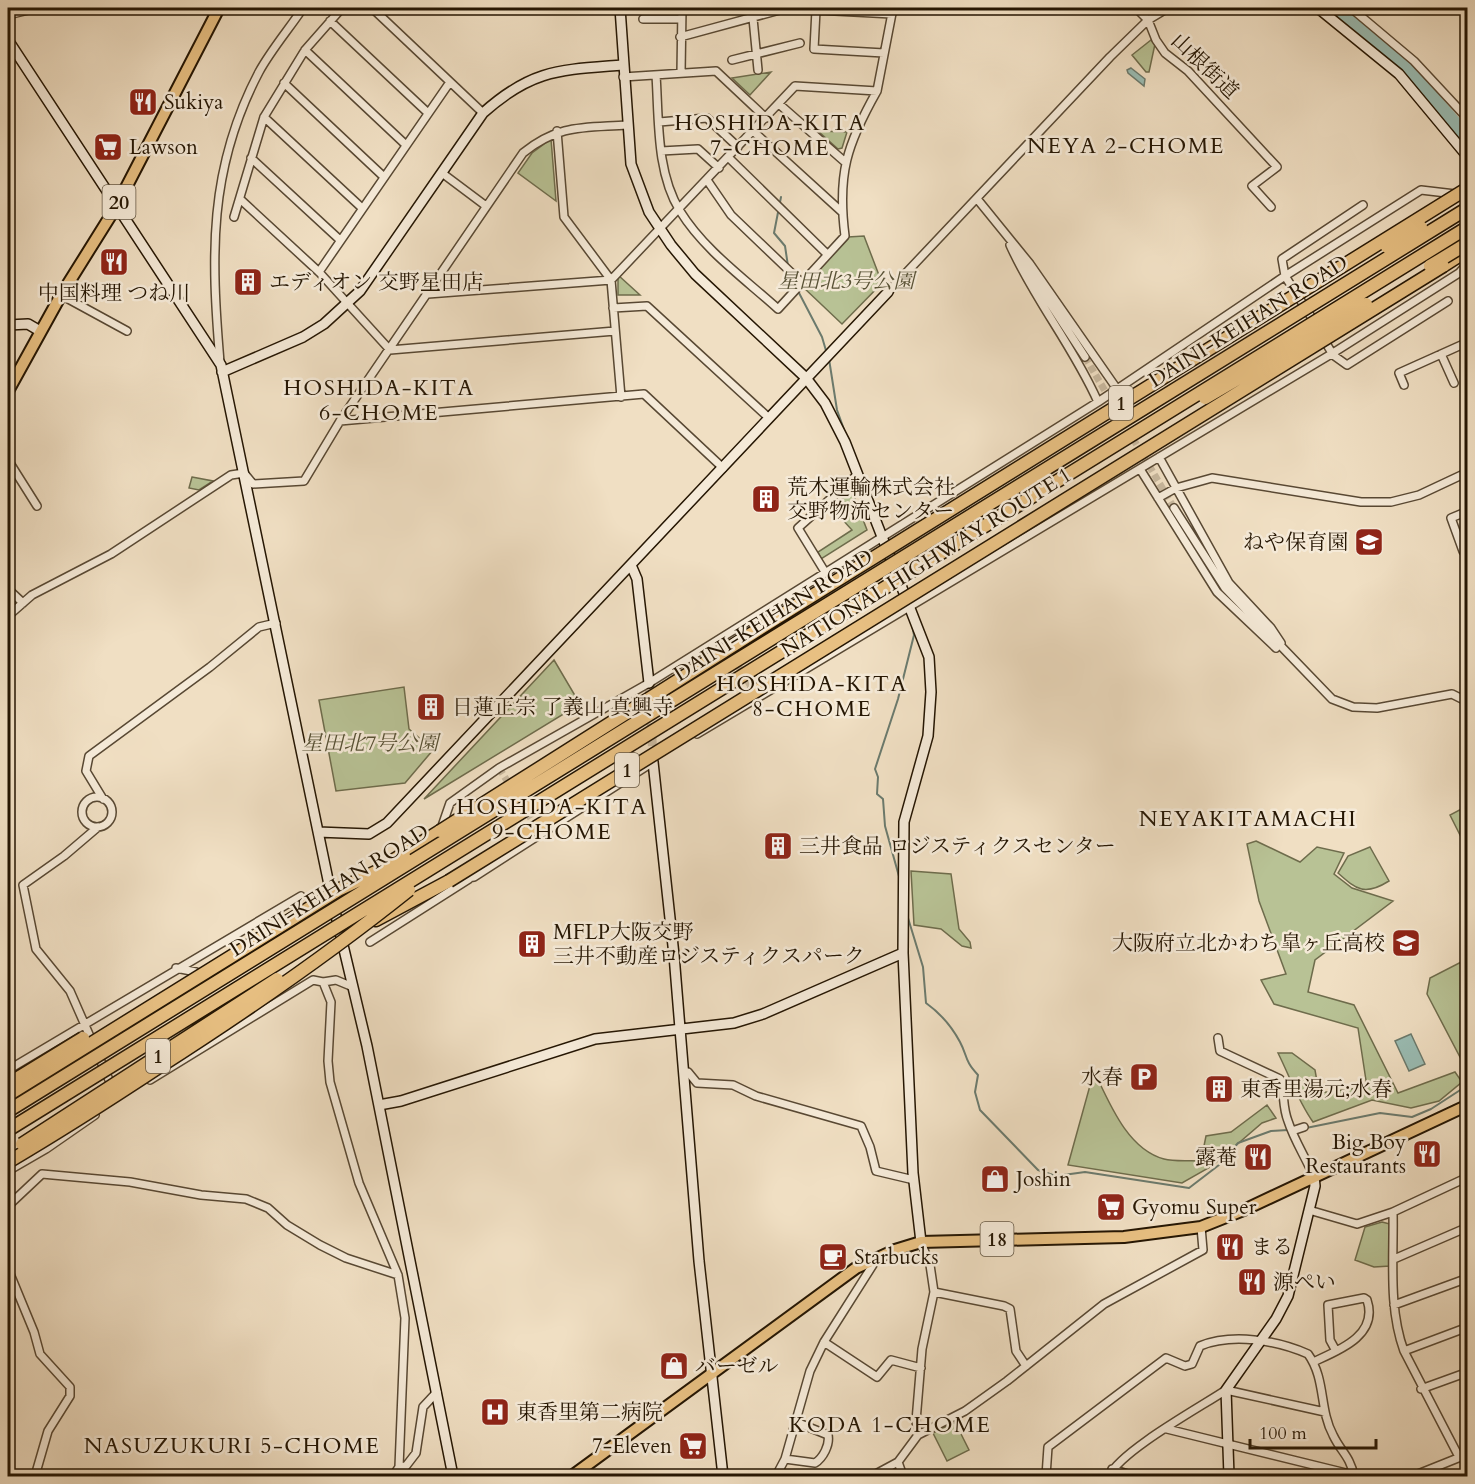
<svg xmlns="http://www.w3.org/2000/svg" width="1475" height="1484" viewBox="0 0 1475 1484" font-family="Cardo,'Noto Serif JP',serif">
  <rect width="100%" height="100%" fill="#f0dfc3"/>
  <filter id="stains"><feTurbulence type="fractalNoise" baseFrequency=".00333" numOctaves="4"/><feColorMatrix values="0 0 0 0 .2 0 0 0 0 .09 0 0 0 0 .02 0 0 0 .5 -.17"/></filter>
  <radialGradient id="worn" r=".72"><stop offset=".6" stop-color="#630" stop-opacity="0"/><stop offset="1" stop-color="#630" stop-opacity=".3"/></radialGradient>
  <path fill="#b8c295" stroke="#6e6c4c" stroke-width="1.5" d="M1151,40L1155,44L1149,72H1146L1132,55Z
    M771,72L750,95L732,78Z
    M818,131L847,132L842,148L838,149Z
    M551,139L556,201L518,173L532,153Z
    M864,236L882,283L842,324L803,287L848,237Z
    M618,275L640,295H618Z
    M192,477L213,481L199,490L189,488Z
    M852,491L867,530L821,559L818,552L852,530L831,507Z
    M554,660L580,704L424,799Z
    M404,687L409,729L433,750L405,783L336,791L319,700Z
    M1467,806V849L1450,815Z
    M1256,841L1300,862L1317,847L1344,853L1334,874L1352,888L1393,901L1315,960L1308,992L1354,1005L1398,1093L1455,1072L1462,1082L1439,1101L1411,1108L1372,1100L1313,1122C1298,1101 1290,1077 1278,1053H1292L1315,1070L1319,1093L1367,1087L1358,1028L1274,1004L1261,980L1286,974L1259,901L1247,844Z
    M1370,847L1389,881C1365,896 1357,890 1338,873L1348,856Z
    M911,871L951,874L959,929L970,942L971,948L962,946L941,929L914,925Z
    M1467,959V1056L1461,1059L1427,994L1430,978Z
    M1094,1071C1109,1102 1127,1149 1164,1159C1175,1162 1190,1160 1201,1161L1206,1136L1231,1132L1267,1105L1276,1118L1262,1123L1212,1166L1182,1183L1068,1165Z
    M1382,1222L1390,1224V1266L1374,1267L1355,1260L1365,1227Z
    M955,1422L969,1450L947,1461L933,1433Z"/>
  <path fill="#9abdb4" stroke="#6b7a6d" stroke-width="1.5" d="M1131,68L1145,79L1144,86L1128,73L1127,70Z
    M1411,1034L1425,1064L1409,1071L1395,1041Z"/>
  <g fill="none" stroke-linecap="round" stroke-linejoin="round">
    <path stroke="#6b7a6d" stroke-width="2" d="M781,197L774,233L785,246L788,266
      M790,275L795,286
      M798,291L822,337L827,354
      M829,359L837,410L846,435
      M900,880L885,826L883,799L877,794L878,777L875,769L898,699L914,635L912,625
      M908,918L923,967L926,1003C940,1013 952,1027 960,1042C968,1057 964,1060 978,1075L975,1092L980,1110L1038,1170L1056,1176L1085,1172L1189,1188L1219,1165L1238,1143L1271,1131L1288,1130
      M1306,1128L1380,1113L1412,1117L1431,1109L1468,1085"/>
    <path stroke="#9abdb4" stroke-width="15" d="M1337,8L1392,53L1468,139"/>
    <path stroke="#c7b79d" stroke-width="7" stroke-dasharray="7 3.5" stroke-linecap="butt" d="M1085,357L1174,508
      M720,637L755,693
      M499,768L537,828"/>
    <path stroke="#c7b79d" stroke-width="9" stroke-dasharray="9 4.5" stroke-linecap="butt" d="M649,683L653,758"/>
    <g stroke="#584833" stroke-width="10">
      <path id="street" d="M372,8L483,113
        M752,8L758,70
        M1136,8L1148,20L1156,40L1165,53L1188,71L1277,167L1252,186L1271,207
        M1351,8L1414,61L1468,119
        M8,15L37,8
        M643,19H681
        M330,21L428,113
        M680,37L787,8
        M305,50L406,145
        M884,53L814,49L816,10L892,14
        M732,60L800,43
        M681,73L682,8
        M656,75C659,119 656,172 680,211C704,250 745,279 778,309L845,236C837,174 847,144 877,91
        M623,77L716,71L766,118
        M284,83L384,177
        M779,104L845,162
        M264,117L362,208
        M659,122L707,118L738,147
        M557,131L564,217L611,280L621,397
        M753,131L842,212
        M661,151L698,149L719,168
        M728,157L827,254
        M251,158L340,240
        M442,173L486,206
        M707,180L731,215L801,282
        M240,199L319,272L390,350L615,331
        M978,200L1030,264L1117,389
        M234,217L264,117L305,50L342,8
        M1010,245C1034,299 1073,346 1098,402
        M1021,259L1085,357
        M319,272L450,82
        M888,292L1110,57L1148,20L1168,8
        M428,294L611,280L795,86L877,91L893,8
        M61,295L127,331
        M613,308L647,306L769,418
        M1315,323L1285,276L1282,259L1363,205
        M1323,338L1333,355L1347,365L1448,301
        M1441,354L1454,383
        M220,362C211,256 208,169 259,72C271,50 289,29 303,8
        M1404,385L1399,373L1468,342
        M340,421L644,394L723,468
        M1159,457L1229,583L1271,628L1281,643
        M8,460L37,506
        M1140,469L1217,592L1276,648
        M1158,498L1176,488L1212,478L1361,502H1391L1419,495L1468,472
        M1174,508L1225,588L1332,699L1353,707L1377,708L1452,694L1468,702
        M1468,511L1451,518L1463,551L1468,550
        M825,572L798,528L858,474
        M8,589L23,603
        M8,616L32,595L111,554L231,475L244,473L253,484L304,481L340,421L523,153C559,124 584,128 627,125
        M697,734L1333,353L1459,273L1468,263
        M82 812a15 15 0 1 1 30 0a15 15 0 1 1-30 0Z
        M103,799L86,771L89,756L210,667L259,627L276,623
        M98,827L64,856L23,885L36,949L70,991L113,1089
        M441,829L450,803L499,768L649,683L1098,402L1285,276L1421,190L1455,194
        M454,880L474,877L650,764
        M370,942L469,879
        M176,968L196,972
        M323,982L336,980L353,987
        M1218,1038L1220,1051L1280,1079C1285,1093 1282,1106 1288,1121C1294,1140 1306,1158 1314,1177
        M8,1070L301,896
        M684,1072H688L697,1083L733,1085L756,1096L861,1126L870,1147L876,1171L914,1180
        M150,1080L313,980L323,982L331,1002L328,1061L330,1082L359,1183L398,1275L405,1318L399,1467L393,1476
        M1292,1131L1304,1127
        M8,1171L46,1149L95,1115
        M1468,1177L1393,1212C1394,1258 1388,1307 1404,1351L1468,1327
        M8,1206L42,1174L130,1182L201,1195L246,1199L268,1208L287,1225L320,1245L346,1258L398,1275
        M1309,1210L1357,1224L1393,1212
        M1394,1259L1468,1227
        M8,1269L34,1332L40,1354L70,1387V1396L48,1431L35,1476
        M934,1292L1004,1306L1010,1309L1016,1351L1026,1366
        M1394,1305L1468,1278
        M824,1342L877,1377L891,1360L921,1368
        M1404,1351L1459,1457
        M1313,1362C1337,1351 1379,1336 1367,1300L1364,1298L1328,1305L1330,1340L1336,1351
        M1421,1389L1468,1372
        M1167,1429L1354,1475
        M918,1435L916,1421L922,1349L934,1292L930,1265L921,1242
        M785,1459L815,1463C823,1458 830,1445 828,1435L796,1422
        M898,1462L903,1476
        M399,1467L406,1466L416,1453L423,1407L437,1392
        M1112,1469L1134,1476
        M776,1476L785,1459L810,1371L824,1342L876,1260
        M872,1476L898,1462L918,1435L965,1411L1007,1381L1104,1304L1203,1250L1201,1227
        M1046,1476L1048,1447L1166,1358L1185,1366L1192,1364L1200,1346C1232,1333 1276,1340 1308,1354C1326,1379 1319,1409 1333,1435C1341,1452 1350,1456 1354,1476
        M1109,1476C1122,1450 1199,1408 1226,1390L1325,1412
        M1413,1476L1468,1454"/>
    </g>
    <g stroke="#251603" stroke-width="12">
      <path id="secondary" d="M1318,8L1399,74L1468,157
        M8,40L221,365L332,899L367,1046L453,1476
        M8,325L28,324L40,331
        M222,372L303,337L324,324L360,291L483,113C532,69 560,70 622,65
        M631,565L637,579L649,683
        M653,762L674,955L699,1261L723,1476
        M318,832L369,834L387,823L888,292
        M903,953L913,1173L921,1242
        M379,1105L401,1101L595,1039L734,1023L763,1014L903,953L904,822L928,736L931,692L929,657L845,442L825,403L806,378L695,274L671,245L649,212L631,164L620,8
        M1229,1476L1226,1390L1276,1319L1288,1296L1315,1186L1314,1177"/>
    </g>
    <g stroke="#251603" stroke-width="14">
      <path id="primary" d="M8,391L61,295L116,207L219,8
        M572,1476L856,1268L895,1250L921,1242L1124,1237L1201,1227L1246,1209L1468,1105"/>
    </g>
    <g stroke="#251603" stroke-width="15">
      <path id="highway" d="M1443,266L1468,250
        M392,861L440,831
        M376,920L449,881"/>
    </g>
    <use href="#street" stroke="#f5ead8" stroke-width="7"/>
    <use href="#secondary" stroke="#f5ead8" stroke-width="9"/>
    <use href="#primary" stroke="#e8c082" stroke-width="10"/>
    <use href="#highway" stroke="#e8c082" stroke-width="12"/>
    <g stroke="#251603" stroke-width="15" stroke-linecap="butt">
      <path id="highway-bridge" d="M1387,247L1421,227
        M1430,266L1468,243
        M1205,398L1366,304
        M440,831L775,619L1468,188
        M449,881L1443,266
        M8,1084L83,1038
        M8,1095L340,889L405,858
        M8,1111L1468,208
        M8,1130L1468,227
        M22,1144L277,979
        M8,1162C59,1132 109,1100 159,1067C245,1012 329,954 409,890"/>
    </g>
    <use href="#highway-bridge" stroke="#e8c082" stroke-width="12"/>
  </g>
  <defs>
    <g id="restaurant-square" transform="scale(1.5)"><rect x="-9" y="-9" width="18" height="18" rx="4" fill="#8f2418" stroke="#f5ead8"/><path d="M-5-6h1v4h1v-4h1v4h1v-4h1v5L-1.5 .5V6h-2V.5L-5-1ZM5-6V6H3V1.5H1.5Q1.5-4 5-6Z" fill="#fff"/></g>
    <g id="supermarket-square" transform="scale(1.5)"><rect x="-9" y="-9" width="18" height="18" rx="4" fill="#8f2418" stroke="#f5ead8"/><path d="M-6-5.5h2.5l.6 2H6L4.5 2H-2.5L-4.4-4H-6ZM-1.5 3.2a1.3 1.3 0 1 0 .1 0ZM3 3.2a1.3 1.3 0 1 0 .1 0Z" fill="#fff"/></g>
    <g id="building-square" transform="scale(1.5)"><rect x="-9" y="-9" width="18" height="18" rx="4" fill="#8f2418" stroke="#f5ead8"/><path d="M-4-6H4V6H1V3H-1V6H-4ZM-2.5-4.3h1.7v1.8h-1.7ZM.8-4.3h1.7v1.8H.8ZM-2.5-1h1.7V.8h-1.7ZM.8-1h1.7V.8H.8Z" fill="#fff"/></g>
    <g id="school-square" transform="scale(1.5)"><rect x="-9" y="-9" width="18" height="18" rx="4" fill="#8f2418" stroke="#f5ead8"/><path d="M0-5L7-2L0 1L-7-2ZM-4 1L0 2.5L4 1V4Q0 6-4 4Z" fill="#fff"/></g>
    <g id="parking-square" transform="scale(1.5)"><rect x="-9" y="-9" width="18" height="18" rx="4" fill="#8f2418" stroke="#f5ead8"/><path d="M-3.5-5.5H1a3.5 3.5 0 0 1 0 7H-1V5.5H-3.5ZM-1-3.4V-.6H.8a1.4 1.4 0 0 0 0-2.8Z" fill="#fff"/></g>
    <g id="shop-square" transform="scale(1.5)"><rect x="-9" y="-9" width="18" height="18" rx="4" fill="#8f2418" stroke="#f5ead8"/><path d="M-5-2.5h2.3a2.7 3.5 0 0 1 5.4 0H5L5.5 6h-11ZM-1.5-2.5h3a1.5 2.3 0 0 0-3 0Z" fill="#fff"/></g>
    <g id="cafe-square" transform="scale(1.5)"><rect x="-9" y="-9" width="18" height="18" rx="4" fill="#8f2418" stroke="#f5ead8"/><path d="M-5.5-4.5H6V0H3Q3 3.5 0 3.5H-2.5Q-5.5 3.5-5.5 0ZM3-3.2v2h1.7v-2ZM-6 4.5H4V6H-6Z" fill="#fff"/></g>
    <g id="hospital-square" transform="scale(1.5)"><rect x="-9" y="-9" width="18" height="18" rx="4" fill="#8f2418" stroke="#f5ead8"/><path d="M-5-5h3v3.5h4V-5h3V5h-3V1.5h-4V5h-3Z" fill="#fff"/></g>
  </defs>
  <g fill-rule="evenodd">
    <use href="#restaurant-square" x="143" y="102"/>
    <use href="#supermarket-square" x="108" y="147"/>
    <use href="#restaurant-square" x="114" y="262"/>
    <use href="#building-square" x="248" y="282"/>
    <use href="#building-square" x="766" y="499"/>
    <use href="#school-square" x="1369" y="542"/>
    <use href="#building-square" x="431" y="707"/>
    <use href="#building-square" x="778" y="846"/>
    <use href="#school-square" x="1406" y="943"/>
    <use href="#building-square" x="532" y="944"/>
    <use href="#parking-square" x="1144" y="1077"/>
    <use href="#building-square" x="1219" y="1089"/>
    <use href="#restaurant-square" x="1427" y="1154"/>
    <use href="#restaurant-square" x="1258" y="1157"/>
    <use href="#shop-square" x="995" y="1179"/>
    <use href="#supermarket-square" x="1111" y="1207"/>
    <use href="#restaurant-square" x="1230" y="1247"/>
    <use href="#cafe-square" x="833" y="1257"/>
    <use href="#restaurant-square" x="1252" y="1282"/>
    <use href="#shop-square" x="674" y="1366"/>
    <use href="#hospital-square" x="495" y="1412"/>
    <use href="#supermarket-square" x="693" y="1446"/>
  </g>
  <g text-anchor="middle" stroke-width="5" stroke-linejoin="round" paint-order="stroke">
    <g fill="#f5ead8" stroke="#635643" stroke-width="1.5">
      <rect x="102.5" y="185" width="33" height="34" rx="4.5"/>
      <rect x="1109" y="386" width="24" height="34" rx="4.5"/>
      <rect x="615" y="753" width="24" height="34" rx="4.5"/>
      <rect x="146" y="1039" width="24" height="34" rx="4.5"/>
      <rect x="980.5" y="1222" width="33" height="34" rx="4.5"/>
    </g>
    <g font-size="20" font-weight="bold" fill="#251603">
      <text x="119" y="209">20</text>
      <text x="1121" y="410">1</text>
      <text x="627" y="777">1</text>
      <text x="158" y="1063">1</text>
      <text x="997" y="1246">18</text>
    </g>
    <g font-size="21" fill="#251603" stroke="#f5ead8">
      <text transform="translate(1205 66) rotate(44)" y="7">山根街道</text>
      <text transform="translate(1248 321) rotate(-32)" y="7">DAINI-KEIHAN ROAD</text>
      <text transform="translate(926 562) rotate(-32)" y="7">NATIONAL HIGHWAY ROUTE 1</text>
      <text transform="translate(773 615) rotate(-32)" y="7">DAINI-KEIHAN ROAD</text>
      <text transform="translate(329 890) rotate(-32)" y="7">DAINI-KEIHAN ROAD</text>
    </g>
    <g font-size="21" fill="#251603" stroke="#f5ead8" text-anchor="start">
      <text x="164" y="109">Sukiya</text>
      <text x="129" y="154">Lawson</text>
      <text x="269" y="289">エディオン 交野星田店</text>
      <text x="114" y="300" text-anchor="middle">中国料理 つね川</text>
      <text x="787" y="494">荒木運輸株式会社<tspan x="787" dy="24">交野物流センター</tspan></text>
      <text x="1348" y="549" text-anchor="end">ねや保育園</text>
      <text x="452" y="714">日蓮正宗 了義山 真興寺</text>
      <text x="799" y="853">三井食品 ロジスティクスセンター</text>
      <text x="553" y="939">MFLP大阪交野<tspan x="553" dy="24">三井不動産ロジスティクスパーク</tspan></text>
      <text x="1385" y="950" text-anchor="end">大阪府立北かわち皐ヶ丘高校</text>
      <text x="1123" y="1084" text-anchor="end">水春</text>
      <text x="1240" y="1096">東香里湯元;水春</text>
      <text x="1406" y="1149" text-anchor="end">Big Boy<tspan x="1406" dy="24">Restaurants</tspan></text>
      <text x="1237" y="1164" text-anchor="end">露菴</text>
      <text x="1016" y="1186">Joshin</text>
      <text x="1132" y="1214">Gyomu Super</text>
      <text x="1251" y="1254">まる</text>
      <text x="854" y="1264">Starbucks</text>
      <text x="1273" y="1289">源ぺい</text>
      <text x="695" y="1373">バーゼル</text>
      <text x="516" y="1419">東香里第二病院</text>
      <text x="672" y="1453" text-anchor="end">7-Eleven</text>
    </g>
    <g font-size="21" font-style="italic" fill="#585236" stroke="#f5ead8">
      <text x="846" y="288">星田北3号公園</text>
      <text x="370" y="750">星田北7号公園</text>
    </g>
    <g font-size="22" letter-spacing="1.5" fill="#251603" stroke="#f5ead8">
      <text x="770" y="130">HOSHIDA-KITA<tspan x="770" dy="25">7-CHOME</tspan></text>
      <text x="1126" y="153">NEYA 2-CHOME</text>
      <text x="379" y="395">HOSHIDA-KITA<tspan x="379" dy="25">6-CHOME</tspan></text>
      <text x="812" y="691">HOSHIDA-KITA<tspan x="812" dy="25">8-CHOME</tspan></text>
      <text x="552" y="814">HOSHIDA-KITA<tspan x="552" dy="25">9-CHOME</tspan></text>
      <text x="1248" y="826">NEYAKITAMACHI</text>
      <text x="890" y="1432">KODA 1-CHOME</text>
      <text x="232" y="1453">NASUZUKURI 5-CHOME</text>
    </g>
  </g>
  <rect width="1475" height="1484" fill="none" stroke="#f0dfc3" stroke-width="30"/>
  <rect x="9" y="9" width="1457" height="1466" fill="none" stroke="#251603" stroke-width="3"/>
  <rect x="15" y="15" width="1445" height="1454" fill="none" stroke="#251603" stroke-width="1.5"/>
  <path d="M1250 1439v9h126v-9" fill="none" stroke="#251603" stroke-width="3"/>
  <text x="1259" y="1439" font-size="18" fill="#251603" stroke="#f5ead8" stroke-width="4.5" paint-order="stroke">100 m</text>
  <rect width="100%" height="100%" filter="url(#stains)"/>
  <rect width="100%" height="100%" fill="url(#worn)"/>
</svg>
